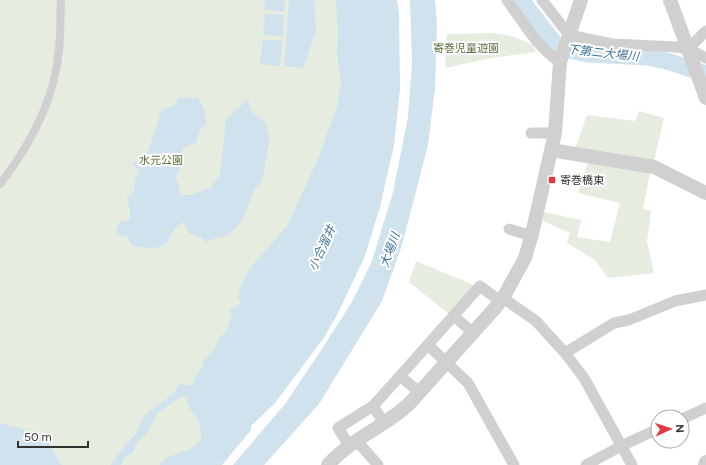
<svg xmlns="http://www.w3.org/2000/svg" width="706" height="465" viewBox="0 0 706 465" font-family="Figtree,'Noto Sans JP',sans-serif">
  <rect width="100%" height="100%" fill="#fff"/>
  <path fill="#e6ecdf" d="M0,0H357V92L206,437L174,465H0Z
    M492,33L512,36L533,45L536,52L491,58L445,68L447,34Z
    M639,111L664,118L654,161L575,149L587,115L635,121Z
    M588,162L650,173L643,209L651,211L647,241L654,273L608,278L596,261L567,243L570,233L543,221L544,212L581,220L577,237L610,242L620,203L578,193Z
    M416,261L476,286L449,314L409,282Z"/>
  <path fill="#cfe2ee" d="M265,0H285L284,12L264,9Z
    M289,0H314L316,31L303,68L284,66Z
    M336,0H397L399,13L400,89L394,145L380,207L365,256L337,315L323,339L275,403L251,426V430L222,465H160C168,452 191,454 201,440C201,434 201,428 199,423C195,414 185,406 187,396L180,397L157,414L147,434L136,443L133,453L125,457L121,465H111L127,442L134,436L145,415L174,393L180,384L193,386L194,379L202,367L203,361L214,350L220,337L225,333L232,317L229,308H234L240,304V300L238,298L241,285L250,268L287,226L317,161L337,107L341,83L337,55L338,32Z
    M410,0H435L437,24L435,88L428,145L402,245L382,301L319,404L264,465H233L285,404L324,346L353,300L372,261L393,192L408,117L412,62Z
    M265,14L284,15L283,36L263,35Z
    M263,40H282L280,66L260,64Z
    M187,97L192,99L197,98C205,106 206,115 206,125L201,128L196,143L183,147L180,166L176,177L181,195H191L210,188L220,175L226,120L247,100L249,102C250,116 259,115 267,124V131L270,138L262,180L254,191L243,218L235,229L223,237L212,239L207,243L201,237L189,233L184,222C170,228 171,240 164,245C156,250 141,247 132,246L129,238L118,235L116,230L120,222L131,219L127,197L134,192L135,179L139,170L132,164L140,160L148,152L162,109L173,106L178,98Z
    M0,423C17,429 39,430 51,446C55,452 57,459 62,465H0Z"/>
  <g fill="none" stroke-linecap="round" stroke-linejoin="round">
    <path stroke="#cfe2ee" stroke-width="17" d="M521,0L558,48L588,54L648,57L670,62L706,74"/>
    <path stroke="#d0d0d0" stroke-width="8" d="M0,184C31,144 55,100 59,49C61,33 60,16 61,0"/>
    <path stroke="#d0d0d0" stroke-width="11" d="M507,0C523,22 537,47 560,62
      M542,0L569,35L612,44L677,47L688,49L706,58
      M688,49L706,31
      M531,133H555
      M509,229L532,236
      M503,298L536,321L565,353L584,378L632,465
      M454,316L473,333
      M428,345L468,383L514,465
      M565,353L614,323L629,320L675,301L706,295
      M419,392L400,376L480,286L500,301
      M373,406L384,423
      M682,419L706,408
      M356,440L378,465
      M349,445L338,428L373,406L400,376
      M586,465L621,446L658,429"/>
    <path stroke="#d0d0d0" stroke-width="14" d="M670,0L706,98
      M551,150L654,167L706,193
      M328,465C351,439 384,427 409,404L496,307L503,298L525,258L532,234L555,133L560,62L581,0
      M705,465L706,462"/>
  </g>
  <rect fill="#e63946" stroke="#fff" stroke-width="1.5" x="548" y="176" width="8" height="8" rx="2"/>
  <g text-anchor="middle" stroke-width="4" stroke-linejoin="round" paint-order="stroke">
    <g font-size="11" fill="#56703f" stroke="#fff">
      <text x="466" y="52">寄巻児童遊園</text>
      <text x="161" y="164">水元公園</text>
    </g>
    <g font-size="11" fill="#333" stroke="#fff" text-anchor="start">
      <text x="560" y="184">寄巻橋東</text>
    </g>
    <g font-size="12" font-style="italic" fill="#3f7597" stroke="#fff">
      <text transform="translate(603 53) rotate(6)" y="4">下第二大場川</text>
      <text transform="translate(322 248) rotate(-65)" y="4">小合溜井</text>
      <text transform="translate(390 250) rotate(-70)" y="4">大場川</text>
    </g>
  </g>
  <g transform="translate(670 429) rotate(87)"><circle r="19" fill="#ffffff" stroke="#adadad"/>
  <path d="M0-3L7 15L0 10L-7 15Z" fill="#e63946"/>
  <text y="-6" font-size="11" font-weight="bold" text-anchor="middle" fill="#333333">N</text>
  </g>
  <path d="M18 441v6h70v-6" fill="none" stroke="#333333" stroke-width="2"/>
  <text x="24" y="441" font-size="12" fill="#333333" stroke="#ffffff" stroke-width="3" paint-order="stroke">50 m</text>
</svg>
